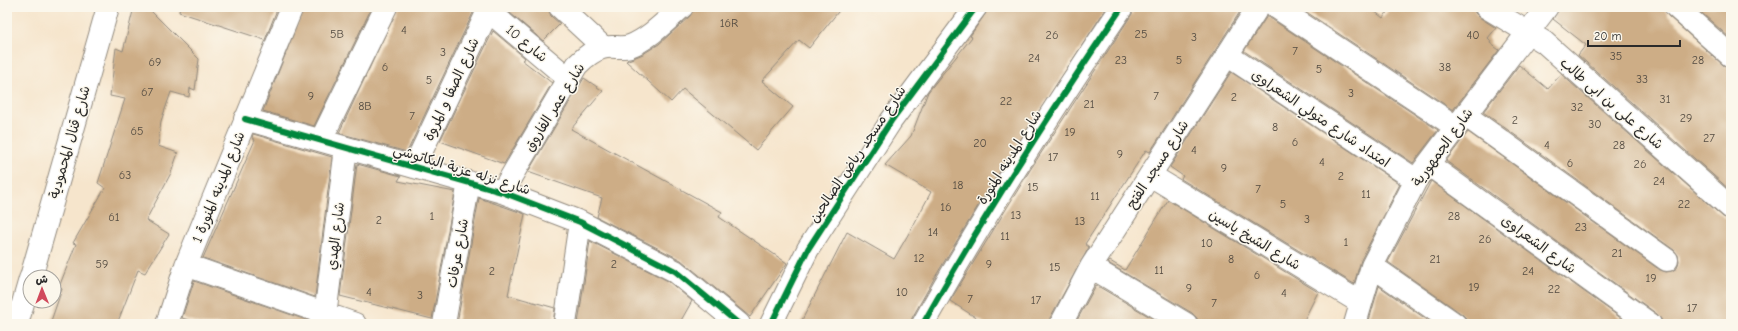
<svg xmlns="http://www.w3.org/2000/svg" width="1738" height="331" viewBox="0 0 1738 331" font-family="'Comic Neue','Playpen Sans Arabic',sans-serif">
  <rect width="100%" height="100%" fill="#fbf7ec"/>
  <filter id="ink" filterUnits="userSpaceOnUse"><feTurbulence type="fractalNoise" baseFrequency=".025" numOctaves="2"/><feDisplacementMap in="SourceGraphic" scale="8" xChannelSelector="R" yChannelSelector="G"/><feConvolveMatrix kernelMatrix="1 2 1 2 8 2 1 2 1" color-interpolation-filters="sRGB"/></filter>
  <filter id="wash" filterUnits="userSpaceOnUse"><feTurbulence type="fractalNoise" baseFrequency=".012" numOctaves="4" result="noise"/><feDisplacementMap in="SourceGraphic" scale="16" xChannelSelector="R" yChannelSelector="G"/><feGaussianBlur stdDeviation="0.9" result="paint"/><feColorMatrix in="noise" values="0 0 0 0 0 0 0 0 0 0 0 0 0 0 0 0 0 1.4 0 .05"/><feComposite in="paint" operator="in"/></filter>
  <g filter="url(#wash)">
    <rect width="100%" height="100%" fill="#f6e5cc"/>
    <g id="blocks">
      <path fill="#cdad86" d="M134,7H147L199,59L195,90L190,88L189,97L171,92L161,121L158,146L178,153L171,173L146,220L169,234L145,273L138,270L117,324H50L62,289L59,287L76,244L73,243L105,188L98,183L125,99L110,96L116,48L123,51Z
        M180,7H278L265,40L179,12Z
        M304,7H372L314,126L263,111Z
        M398,7H472L473,13L407,152L339,133Z
        M503,7H548L551,16L560,24L543,41Z
        M694,7H842L809,48L799,40L762,81L793,107L756,150L683,89L671,102L626,61L643,54L659,44L690,16Z
        M990,7H1107L984,196L935,277L912,318L911,324H800L847,232L894,259L913,226L931,192L885,165L911,136L928,92L972,37L970,36Z
        M1134,7H1243L1150,152L1146,150L1085,244L1089,247L1050,318L1049,324H986L950,301L1030,170L1132,14Z
        M1299,7H1369L1383,18L1391,7H1474L1475,13L1479,17L1496,28L1488,38L1491,41L1490,43L1499,50L1453,110Z
        M1559,7H1664L1668,16L1723,65L1731,68V191L1578,55L1586,45L1553,19Z
        M1695,7H1731V39Z
        M1267,16L1438,130L1413,163L1244,51Z
        M493,31L525,58L522,60L552,83L504,164L440,141Z
        M1519,65L1548,89L1561,74L1723,217L1731,220V324H1662L1661,319L1657,314L1446,161L1468,132L1660,270L1666,272L1672,271L1677,268L1679,261L1678,255L1674,250L1483,112Z
        M1231,72L1400,184L1361,260L1354,284L1181,179L1183,176L1170,167Z
        M584,78L603,91L571,129L722,212L719,217L787,263L750,317L681,260L597,217L602,198L528,172Z
        M253,134L332,157L315,297L203,258L255,140L252,138Z
        M357,164L401,176L398,181L455,192L432,319L340,296Z
        M1431,181L1629,324H1467L1466,318L1462,314L1388,262Z
        M479,198L525,214L508,295L555,308L553,324H457Z
        M1168,200L1318,292L1302,324H1198L1197,318L1192,313L1108,263L1110,261L1125,270Z
        M590,241L668,281L692,301L679,324H578Z
        M194,281L312,322V324H202L182,318Z
        M1096,285L1162,324H1075Z
        M1379,286L1433,324H1368Z"/>
    </g>
  </g>
  <g filter="url(#ink)">
    <use href="#blocks" fill-opacity="0" stroke="#90887c" stroke-width="1"/>
    <g fill="none" stroke-linecap="round" stroke-linejoin="round">
      <g stroke="#90887c" stroke-width="24">
        <path id="minor" d="M484,7L569,79
          M560,7L603,47
          M1276,7L1456,127
          M1486,7L1544,42L1731,208
          M1676,7L1731,56
          M1227,55L1416,180
          M1465,115L1667,260
          M245,119L502,192L580,222L675,271L739,324
          M321,140L386,7
          M1428,164L1650,324
          M414,167L488,11
          M1150,175L1361,303
          M502,192L577,65C584,58 592,51 602,48C611,45 621,49 630,46C649,39 667,20 682,7
          M186,265L355,324
          M1372,266L1455,324
          M1091,267L1186,324
          M31,277L108,7
          M17,324L30,279
          M167,324L186,265L292,7
          M324,324L346,148
          M444,324L469,182
          M565,324L580,222
          M771,324L808,249L891,121L976,7
          M923,324C984,215 1052,110 1122,7
          M1061,324L1091,267L1258,7
          M1355,324L1372,266L1416,180L1547,7"/>
      </g>
      <use href="#minor" stroke="#fff" stroke-width="22"/>
      <g stroke="#fbf7ec" stroke-width="8">
        <path id="cycleway" d="M245,119L502,192L580,222L675,271L739,324
          M771,324L808,249L891,121L976,7
          M923,324C984,215 1052,110 1122,7"/>
      </g>
      <use href="#cycleway" stroke="#00873e" stroke-width="6"/>
    </g>
  </g>
  <g text-anchor="middle" stroke-width="3" stroke-linejoin="round" paint-order="stroke">
    <g font-size="12" fill="#544c42">
      <text x="729" y="27">16R</text>
      <text x="404" y="34">4</text>
      <text x="337" y="38">5B</text>
      <text x="1141" y="38">25</text>
      <text x="1052" y="39">26</text>
      <text x="1473" y="39">40</text>
      <text x="1194" y="41">3</text>
      <text x="1295" y="55">7</text>
      <text x="443" y="56">3</text>
      <text x="1616" y="60">35</text>
      <text x="1034" y="62">24</text>
      <text x="1121" y="64">23</text>
      <text x="1179" y="64">5</text>
      <text x="1698" y="64">28</text>
      <text x="155" y="66">69</text>
      <text x="385" y="71">6</text>
      <text x="1445" y="71">38</text>
      <text x="1319" y="73">5</text>
      <text x="1642" y="83">33</text>
      <text x="429" y="84">5</text>
      <text x="147" y="96">67</text>
      <text x="1351" y="97">3</text>
      <text x="311" y="100">9</text>
      <text x="1156" y="100">7</text>
      <text x="1234" y="101">2</text>
      <text x="1665" y="103">31</text>
      <text x="1006" y="105">22</text>
      <text x="1089" y="108">21</text>
      <text x="365" y="110">8B</text>
      <text x="1577" y="111">32</text>
      <text x="412" y="120">7</text>
      <text x="1686" y="122">29</text>
      <text x="1515" y="124">2</text>
      <text x="1595" y="128">30</text>
      <text x="1275" y="131">8</text>
      <text x="137" y="135">65</text>
      <text x="1070" y="136">19</text>
      <text x="1709" y="142">27</text>
      <text x="1295" y="146">6</text>
      <text x="980" y="147">20</text>
      <text x="1547" y="149">4</text>
      <text x="1619" y="149">28</text>
      <text x="1194" y="154">4</text>
      <text x="1120" y="158">9</text>
      <text x="1053" y="161">17</text>
      <text x="1322" y="166">4</text>
      <text x="1570" y="167">6</text>
      <text x="1640" y="168">26</text>
      <text x="1224" y="172">9</text>
      <text x="125" y="179">63</text>
      <text x="1341" y="180">2</text>
      <text x="1659" y="185">24</text>
      <text x="958" y="189">18</text>
      <text x="1033" y="191">15</text>
      <text x="1258" y="193">7</text>
      <text x="1366" y="198">11</text>
      <text x="1095" y="200">11</text>
      <text x="1283" y="208">5</text>
      <text x="1684" y="208">22</text>
      <text x="946" y="211">16</text>
      <text x="1016" y="219">13</text>
      <text x="432" y="220">1</text>
      <text x="1454" y="220">28</text>
      <text x="114" y="221">61</text>
      <text x="1307" y="223">3</text>
      <text x="379" y="224">2</text>
      <text x="1080" y="225">13</text>
      <text x="1581" y="231">23</text>
      <text x="933" y="236">14</text>
      <text x="1005" y="240">11</text>
      <text x="1485" y="243">26</text>
      <text x="1346" y="246">1</text>
      <text x="1207" y="247">10</text>
      <text x="1617" y="257">21</text>
      <text x="919" y="262">12</text>
      <text x="1231" y="263">8</text>
      <text x="1435" y="263">21</text>
      <text x="102" y="268">59</text>
      <text x="614" y="268">2</text>
      <text x="989" y="268">9</text>
      <text x="1055" y="271">15</text>
      <text x="1159" y="274">11</text>
      <text x="492" y="275">2</text>
      <text x="1528" y="275">24</text>
      <text x="1257" y="279">6</text>
      <text x="1651" y="282">19</text>
      <text x="1474" y="291">19</text>
      <text x="1189" y="292">9</text>
      <text x="1554" y="293">22</text>
      <text x="369" y="296">4</text>
      <text x="902" y="296">10</text>
      <text x="1284" y="297">4</text>
      <text x="420" y="299">3</text>
      <text x="970" y="303">7</text>
      <text x="1036" y="304">17</text>
      <text x="1214" y="307">7</text>
      <text x="1692" y="312">17</text>
    </g>
    <g font-size="14" fill="#2b2b2b" stroke="#fbf7ec">
      <text transform="translate(527 43) rotate(40)" y="5">شارع 10</text>
      <text transform="translate(451 89) rotate(-65)" y="5">شارع الصفا و المروة</text>
      <text transform="translate(1612 103) rotate(41)" y="5">شارع على بن ابى طالب</text>
      <text transform="translate(554 107) rotate(-58)" y="5">شارع عمر الفاروق</text>
      <text transform="translate(1321 118) rotate(34)" y="5">امتداد شارع متولي الشعراوى</text>
      <text transform="translate(69 142) rotate(-74)" y="5">شارع قنال المحمودية</text>
      <text transform="translate(1442 147) rotate(-54)" y="5">شارع الجمهورية</text>
      <text transform="translate(857 154) rotate(-56)" y="5">شارع مسجد رياض الصالحين</text>
      <text transform="translate(1009 157) rotate(-58)" y="5">شارع المدينه المنورة</text>
      <text transform="translate(1157 164) rotate(-57)" y="5">شارع مسجد الفتح</text>
      <text transform="translate(462 169) rotate(17)" y="5">شارع نزله عزبة البكاتوشي</text>
      <text transform="translate(218 187) rotate(-68)" y="5">شارع المدينه المنورة 1</text>
      <text transform="translate(335 236) rotate(-83)" y="5">شارع الهدي</text>
      <text transform="translate(1255 239) rotate(31)" y="5">شارع الشيخ ياسين</text>
      <text transform="translate(1539 244) rotate(36)" y="5">شارع الشعراوى</text>
      <text transform="translate(457 253) rotate(-80)" y="5">شارع عرفات</text>
    </g>
  </g>
  <rect width="1738" height="331" fill="none" stroke="#fbf7ec" stroke-width="24"/>
  <g transform="translate(42 289) rotate(359)"><circle r="19" fill="#fbf7ec" stroke="#a8a59f"/>
  <path d="M0-3L7 15L0 10L-7 15Z" fill="#d1495b"/>
  <text y="-6" font-size="11" font-weight="bold" text-anchor="middle" fill="#2b2b2b">ش</text>
  </g>
  <path d="M1588 40v6h92v-6" fill="none" stroke="#2b2b2b" stroke-width="2"/>
  <text x="1594" y="40" font-size="12" fill="#2b2b2b" stroke="#fbf7ec" stroke-width="3" paint-order="stroke">20 m</text>
</svg>
